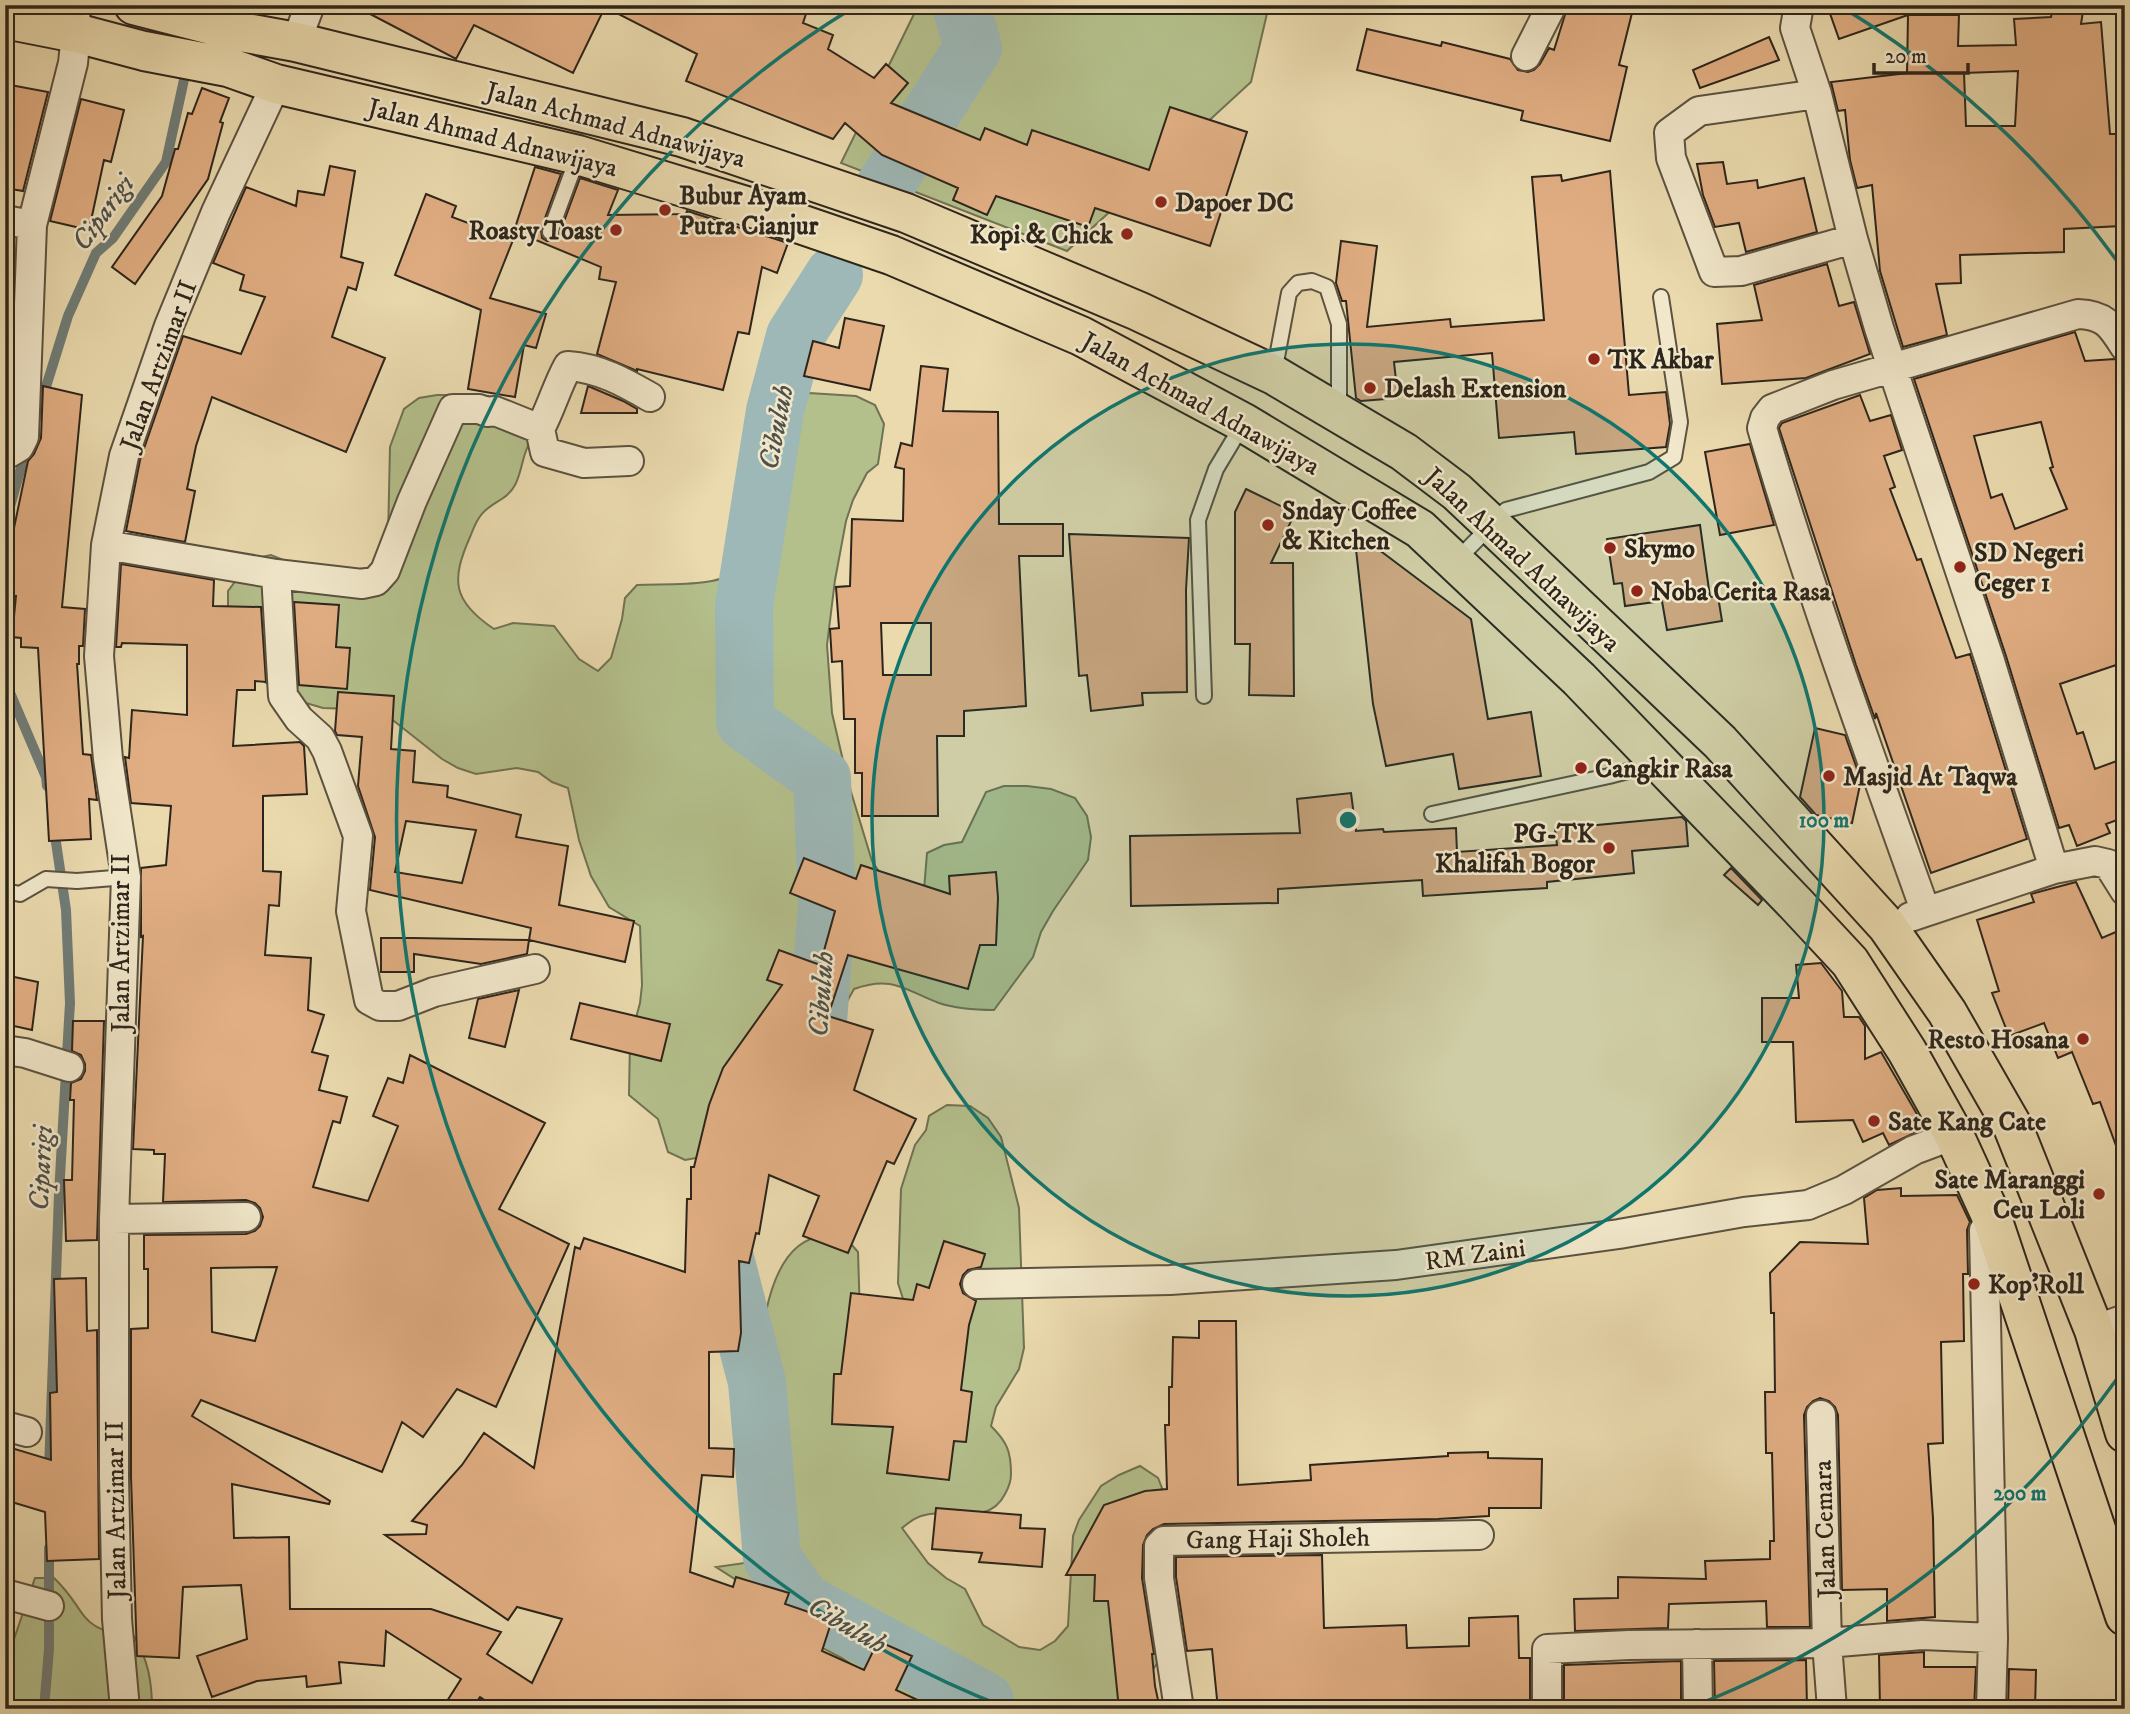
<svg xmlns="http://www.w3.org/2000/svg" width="2130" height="1714" viewBox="0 0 2130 1714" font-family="'IM FELL DW Pica',serif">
  <rect width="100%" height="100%" fill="#eadaae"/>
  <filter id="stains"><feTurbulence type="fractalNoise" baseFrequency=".00286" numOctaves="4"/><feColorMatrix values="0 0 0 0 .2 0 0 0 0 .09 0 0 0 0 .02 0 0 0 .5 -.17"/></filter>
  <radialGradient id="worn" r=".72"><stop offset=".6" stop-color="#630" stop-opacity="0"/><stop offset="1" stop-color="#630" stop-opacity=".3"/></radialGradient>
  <path fill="#b4c08c" stroke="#707254" stroke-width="2" d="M904,5H1269L1251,82L1067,251L841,163L915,12Z
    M809,393L856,396L875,405L884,424L878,464L867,473L853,500L846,521L835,580L827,645L832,713L848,782L872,861L884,879L924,890L927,853L944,845L962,842L986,792L1004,786H1027L1051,789L1075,798L1087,816L1091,837L1088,860L1053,911L1041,932L1033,957L994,1010C975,1010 957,1009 939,1003C905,990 892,975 854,989L844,1007L832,1011L707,1156L685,1160L668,1152L658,1119L629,1095L630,1040L640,1003L642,985L640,926L609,907L591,876L579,840L568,788L552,782L538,772L517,768L476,774L458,768L442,759L380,710L323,708L306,703L271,687L255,674L228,608V591L252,559L271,555L291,563L367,574L388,538L390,447L404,409L419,398L437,395H460L532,439C522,452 523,470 515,485C508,498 498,500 487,509C478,516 474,527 470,537C451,580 452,601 494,629L513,623L554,626L579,659L598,671L611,658L622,619L625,598L637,585C663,583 723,589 741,567C754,551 743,532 740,515C735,478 741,436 770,410C780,400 796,397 809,393Z
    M947,1105L970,1106L988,1118L1001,1137L1019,1208L1024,1348L1019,1369L996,1407L991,1426C1007,1442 1011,1451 1011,1474C1011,1482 1009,1487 1005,1494C988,1528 949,1506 921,1516C914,1518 907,1524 902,1528L928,1563L946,1578L965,1589L983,1625L1019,1647L1040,1650L1055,1641L1068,1626L1073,1536L1079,1520L1101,1486L1119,1475L1140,1466L1158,1478L1173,1516L1178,1539V1563L1173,1587L1178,1602L1168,1646L1147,1679L1146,1709H919L842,1658L811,1642L774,1604L716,1567L765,1560C765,1540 773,1526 775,1508C777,1494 776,1478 775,1465C775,1453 775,1439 774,1427C771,1408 764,1389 762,1370C759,1329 771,1240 824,1236C831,1235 838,1237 845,1237L858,1252L860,1316L904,1302L898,1283L901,1189L915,1145L926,1130L929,1116Z
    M35,1578H54C89,1611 75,1630 134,1636C148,1660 152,1681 152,1709H5V1655L14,1639Z"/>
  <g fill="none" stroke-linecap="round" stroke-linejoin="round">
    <path stroke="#707d78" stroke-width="10" d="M36,419L68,316L96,253L113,238L166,162L187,66
      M5,524L26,450
      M5,681L46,777L47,786
      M49,1470L59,1194L70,1003L66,910L54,829
      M44,1709L49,1649V1548"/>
    <path stroke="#9db8b6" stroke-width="58" d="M885,186L973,48L961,5
      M817,1034L827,903L822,778L745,722L744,606L775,411L795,336L834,275
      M721,1243L757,1382L772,1558L803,1602L985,1701L986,1709"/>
  </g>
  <path fill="#e1ae83" stroke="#2d251b" stroke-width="2" fill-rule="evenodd" d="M353,5H809L803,23L833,35L828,49L874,78L886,64L908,83L891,103L980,140L985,128L1027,145L1032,130L1149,170L1170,107L1247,132L1210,246L1095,208L1088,227L996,196L987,215L953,200L958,188L882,155L845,123L833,139L686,81L697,54L605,7L573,73L474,25L456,59Z
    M1568,5H1634L1619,65L1627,67L1610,141L1521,120L1523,111L1357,70L1367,29L1441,46L1442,42L1510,59L1518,70L1528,72L1534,70L1540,64L1549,48L1554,50Z
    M1827,5H1924L1925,9L1909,15H1959L1958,46L2016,45L2014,19L2051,17L2053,5H2084L2081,24L2101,22L2110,134H2118L2121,226L2064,229V252L1960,255L1961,283L1936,284L1947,335L1903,347L1880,271L1872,185L1857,188L1850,160L1845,110L1838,111L1831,82L1907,73L1908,15L1839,39ZM2018,71L2015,126H1966L1964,73Z
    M1769,37L1779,60L1700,88L1693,70Z
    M5,84L48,92L23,191L5,188Z
    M202,88L229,98L220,122L223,123L208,179L135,284L112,267L162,196L175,149H178L188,113L192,114Z
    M81,99L124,110L111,162L104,160L89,230L50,221Z
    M1723,162L1727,184L1757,180L1758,188L1804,178L1817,232L1746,252L1739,223L1715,227L1703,195L1697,164Z
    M330,166L355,171L341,257L363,263L356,290L348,287L332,337L385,358L346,452L212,397L196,446L187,489L195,491L185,542L126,531L140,460L183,336L241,354L265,297L240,290L244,275L213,263L246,187L296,206L298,191L324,195Z
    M535,167L561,174L541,229L542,238L547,241L556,240L559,235L580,178L618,190L608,215L686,214L687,211L788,243L777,273L762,267L749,334L738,332L723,390L637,369V371L597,354L616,282L599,279L601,267L514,231Z
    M1610,171L1629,395L1666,392L1670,424L1666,447L1576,454L1574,432L1499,438L1492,353L1394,362L1398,398L1361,401L1356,398L1346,301H1342L1336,283L1341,241L1377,246L1367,327L1450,319L1451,327L1544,320L1532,177L1561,175L1562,181Z
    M426,194L456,206L452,217L513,240L490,298L546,314L536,348L524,345L515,397L468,389L481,310L395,275Z
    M1827,264L1839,306L1854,302L1870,354L1806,378L1722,384L1717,324L1762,320L1754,285Z
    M845,318L884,326L870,390L804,376L813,341L839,348Z
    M2075,332L2085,361L2115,359L2125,363V662L2060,684L2077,734L2083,732L2095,769L2125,758V817L2106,824L2110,833L2077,846L2069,825L2059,828L2006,656L1914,379ZM2041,422L2053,467L2050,468L2067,509L2015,529L2002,494L1991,498L1974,436Z
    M921,366L948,369L943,411L998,412L999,524H1063V556H1019L1026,706L964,711V736H937L938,816H862V773H855V719H844L842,661L832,662L830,629L839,628L836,587L850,586L852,519L903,521L904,469L895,467L901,443L912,446ZM881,623H931V675H883Z
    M43,386L82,395L62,607L85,609L83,646H79V664H77L83,754L91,755L97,800L89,799L91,839L49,841L38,648L21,647V638L12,637L16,596L5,595V571L28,461L34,454L41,438Z
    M588,386L623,401L637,409V413H581Z
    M1860,395L1870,421L1891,415L1902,450L1884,456L1895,487L1890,489L1917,560L1921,559L1956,658L1970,654L2027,839L1931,873L1876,713L1875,719L1856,665L1779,428L1782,423Z
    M1750,444L1774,525L1720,535L1705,452Z
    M1246,489L1295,513L1271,563H1293L1294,696L1249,695L1250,644H1235V512Z
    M1700,525L1710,597L1718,596L1722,621L1667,630L1662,601L1625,606L1622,583L1614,584L1607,539Z
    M1354,531L1471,619L1488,719L1531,712L1541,776L1459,789L1453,754L1386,766L1373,704Z
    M1069,534L1189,538L1186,590L1187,692L1142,693L1143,705L1091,711L1087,675L1079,676Z
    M121,564L214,580L213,606L261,607L266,682L255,681V690H237L233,746L300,742L304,746L307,794L263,796V871L281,872L279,906L269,905L265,955L311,958L308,1010L324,1015L312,1052L328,1056L319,1090L347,1097L340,1123L333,1121L313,1187L368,1201L398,1126L373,1116L388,1078L403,1083L410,1055L545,1123L499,1209L569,1244L496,1407L457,1389L423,1437L402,1422L382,1472L201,1400L192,1416L330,1501L329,1504L232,1484L234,1538L289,1537L290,1609H431L501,1632L487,1654L532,1683L562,1619L517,1607L508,1620L385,1535L426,1534L427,1525L412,1521L462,1465L484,1433L534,1468L575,1247L580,1249L584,1238L685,1272L687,1199H691V1167H694L709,1105L723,1068L782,985L767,980L779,950L820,965L835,911L790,893L804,858L856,879L861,865L950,894L949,876L996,872L998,898L996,945H980L968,989L848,955L828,1016L873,1030L854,1090L916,1119L894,1164L887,1161L848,1253L803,1236L819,1196L769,1175L759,1234L756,1233L749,1263L739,1261L741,1333L738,1351L709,1352V1448L734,1449L733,1477L702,1475L690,1572L733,1587L736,1577L789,1593L785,1604L832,1620L822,1651L864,1670L878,1641L912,1656L896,1690L937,1709H499L480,1697L472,1709H442L461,1679L386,1631L384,1666L339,1662L341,1683L307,1687L306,1676L257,1681L212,1697L197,1656L247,1639L241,1585L183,1587L179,1658L137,1656L131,1477V1329L148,1328V1269H144V1235L246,1234L255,1231L260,1226L263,1217L260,1208L255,1203L246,1200L163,1202L165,1154H154V1150L133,1149L143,936L141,937V868L166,865L171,806L131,803L125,757L129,758L132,710L187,715V645L122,643L121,647H116ZM277,1267L255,1341L212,1332L211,1268Z
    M294,602L339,605L336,647L350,648L347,689L299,685Z
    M338,692L394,696L391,749L415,751L413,782L448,786L447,797L521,815L516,837L568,846L559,905L634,921L625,962L529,940L531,928L370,890L375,837L358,786L362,737L337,735L335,731ZM406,821L476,830L462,883L395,872Z
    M1815,728L1845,735L1861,780L1852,823L1816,815L1800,797Z
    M1351,793L1356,831L1383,829L1384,832L1456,828L1457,852L1557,845L1555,829L1682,817L1686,821L1688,846L1632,851L1634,873L1547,882V888L1423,896L1422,880L1278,889V903L1131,906L1130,836L1300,833L1297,799Z
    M1731,868L1762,900L1758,905L1724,875Z
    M2076,882L2102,938L2125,928V1161L2122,1162L2100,1102L2093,1104L2072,1052L2058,1058L2044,1023L2009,1036L1992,993L1999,991L1977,920L2034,902L2031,894Z
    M381,938H413L529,940L527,954L481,964L414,954V972H381Z
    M1821,963L1842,991L1844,1017H1859L1865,1026V1059L1881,1052L1925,1128L1889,1145L1883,1133L1863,1142L1853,1120L1796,1122L1793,1042H1762V998H1799L1796,965Z
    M5,975L38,982L32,1030L5,1024Z
    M519,990L505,1047L469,1038L478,999Z
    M580,1003L670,1024L661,1061L571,1039Z
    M73,1021H104L97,1240L66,1241L64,1180H72L74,1100H70L71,1083L81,1079L85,1071V1064L81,1055L72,1051Z
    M1901,1188V1196L1957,1195L1970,1222L1967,1230L1968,1274H1963L1964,1341L1941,1342L1943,1443L1928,1444L1933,1518L1935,1617L1887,1621V1589L1842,1590L1838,1415L1835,1407L1829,1401L1820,1398L1813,1401L1807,1407L1804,1415L1810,1627H1767L1766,1601L1669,1604L1668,1628L1575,1631L1574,1599L1618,1598V1577L1706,1579L1705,1561L1770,1559V1541H1774L1772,1453H1766L1765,1392H1775L1774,1313H1771L1770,1273L1800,1242L1868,1244L1864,1198L1877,1190Z
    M944,1241L985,1254L981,1267L968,1270L963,1275L960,1284L963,1293L976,1301L969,1325L961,1390L972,1392L966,1442L954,1441L949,1480L887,1473L893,1427L832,1424L834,1374H841L851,1293L913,1300L917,1284L929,1288Z
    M86,1278L87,1331L97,1330L99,1559L47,1561L45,1512L5,1500V1446L51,1460L50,1393L57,1392L54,1279Z
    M1199,1321H1236L1238,1485L1311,1480L1310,1465L1448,1456V1453L1488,1452V1458L1542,1459L1541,1508H1489V1516L1438,1519L1164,1524L1153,1529L1147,1535L1143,1545L1142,1578L1154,1654H1152L1155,1686L1160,1709H1119L1108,1601H1094L1095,1575H1066L1104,1505L1145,1491L1167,1489L1165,1425H1169V1387H1172L1173,1337L1199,1338Z
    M936,1508L1021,1515L1020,1528L1045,1529L1042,1567L979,1562L982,1553L932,1549Z
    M1322,1555L1324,1628L1406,1625L1407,1648L1469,1646V1618L1518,1616L1519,1658H1530V1706L1484,1709H1288V1706L1258,1709H1218L1212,1649L1187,1651L1176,1577V1557Z
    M1924,1652V1667H1976L1974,1709H1880L1879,1655Z
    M1806,1660L1807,1708H1715L1714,1661Z
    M1681,1661V1709H1564V1665Z
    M2009,1669L2036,1670L2035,1709H2008Z"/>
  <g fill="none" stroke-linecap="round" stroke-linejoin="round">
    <g stroke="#5c5240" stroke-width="18">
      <path id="lane" d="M550,232L578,156
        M1274,373L1289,293L1298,283L1312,281L1327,287L1339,324V409
        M1457,560L1506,510L1649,472L1674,457L1680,422L1661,297
        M1204,696L1198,520L1216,469L1243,424
        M1432,814L1609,776L1655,764
        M5,891L20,894L46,879L77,881L126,877"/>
    </g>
    <g stroke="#5c5240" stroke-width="32">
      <path id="street" d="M1799,5L1795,28L1817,94L1853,239L1879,328L1990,661L2054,869
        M296,42L310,5
        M1526,56L1552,5
        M1817,94L1699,111L1669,133L1671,158L1714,272L1741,271L1853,239
        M5,220L32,225
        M5,452L9,453L19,447L24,437L32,225L73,63L76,33L75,5
        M629,461L584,463L545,452L540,429C551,408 557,386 568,366C599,368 624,382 650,397
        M106,545L276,574L283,696L299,719L320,738L327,751L358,836L351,911L369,1000L380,1006H398L434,992L535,969
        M276,574L362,584L376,581L385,571L412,501L453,409H479L487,412L495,411L540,429
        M1925,910C1868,750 1810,591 1762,428L1765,418L1772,409L1833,385L2078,314C2105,315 2111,325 2125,347
        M1910,917L2054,869L2095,861L2108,864L2125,891
        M5,1050L25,1053L69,1067
        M114,1219L246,1217
        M1991,1220L1984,1230L1993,1638L1991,1709
        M977,1284L1170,1280L1396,1265L1619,1234L1744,1212L1808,1205L1844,1190L1914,1150L1954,1135
        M2094,1330L2125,1319
        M1821,1415L1827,1643L1832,1709
        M5,1426L27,1432
        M5,1594L49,1606
        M1697,1644L1698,1709
        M125,1709L117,1619L114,1477V1219L126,877L108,759L99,656L106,545L124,456L169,326L216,212L276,84
        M1179,1709L1159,1578V1546L1164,1541L1479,1535
        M1547,1709V1649L1629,1645L1827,1643L1922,1635L1993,1638"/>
    </g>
    <g stroke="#2d251b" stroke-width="42">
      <path id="primary" d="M134,5L235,31L296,42L682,137L906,213L1138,311L1274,375L1404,452L1457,492L1492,525L1720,742L1887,926L1947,1012L2013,1127L2094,1330L2125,1433
        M5,19L76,33L144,51L228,67L276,84L578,155L759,210L891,255L1081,336L1244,423L1420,529L1579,679L1796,904L1850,962L1907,1051L1954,1135L1992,1218L2125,1616"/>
    </g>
    <use href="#lane" stroke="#f1e7ca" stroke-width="14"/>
    <use href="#street" stroke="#f1e7ca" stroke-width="28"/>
    <use href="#primary" stroke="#eadaae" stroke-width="38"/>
  </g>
  <circle cx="1348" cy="820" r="476" fill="#0f766e" fill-opacity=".12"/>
  <g fill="none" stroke="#0f766e" stroke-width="3.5">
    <circle cx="1348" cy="820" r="476"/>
    <path d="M2122 1372A951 951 0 0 1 1689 1708M1007 1708A951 951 0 0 1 851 9M1845 9A951 951 0 0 1 2122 268"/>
  </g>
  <g fill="#8f2418" stroke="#f1e7ca" stroke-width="2.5">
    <circle cx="1161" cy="202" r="7"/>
    <circle cx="665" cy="210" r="7"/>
    <circle cx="616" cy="230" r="7"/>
    <circle cx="1127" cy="234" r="7"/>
    <circle cx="1594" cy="359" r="7"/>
    <circle cx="1370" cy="388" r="7"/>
    <circle cx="1268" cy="525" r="7"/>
    <circle cx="1610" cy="548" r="7"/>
    <circle cx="1960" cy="567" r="7"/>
    <circle cx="1637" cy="591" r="7"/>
    <circle cx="1581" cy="768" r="7"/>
    <circle cx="1829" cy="776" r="7"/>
    <circle cx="1609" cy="848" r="7"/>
    <circle cx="2083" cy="1039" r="7"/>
    <circle cx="1874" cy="1121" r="7"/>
    <circle cx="2099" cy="1194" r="7"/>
    <circle cx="1974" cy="1284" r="7"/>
  </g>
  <g text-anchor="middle" stroke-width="5" stroke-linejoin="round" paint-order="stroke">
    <g font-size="26" fill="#2d251b" stroke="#f1e7ca">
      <text transform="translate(616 124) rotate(15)" y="9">Jalan Achmad Adnawijaya</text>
      <text transform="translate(493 137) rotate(14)" y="9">Jalan Ahmad Adnawijaya</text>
      <text transform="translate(158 365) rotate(-70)" y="9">Jalan Artzimar II</text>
      <text transform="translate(1201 403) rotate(29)" y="9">Jalan Achmad Adnawijaya</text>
      <text transform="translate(1523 559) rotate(43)" y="9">Jalan Ahmad Adnawijaya</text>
      <text transform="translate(120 943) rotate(-90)" y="9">Jalan Artzimar II</text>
      <text transform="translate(1475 1254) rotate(-8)" y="9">RM Zaini</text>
      <text transform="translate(115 1510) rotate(-91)" y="9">Jalan Artzimar II</text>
      <text transform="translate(1824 1529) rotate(-92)" y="9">Jalan Cemara</text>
      <text transform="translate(1278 1538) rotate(-1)" y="9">Gang Haji Sholeh</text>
    </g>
    <g font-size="26" font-weight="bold" fill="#2d251b" stroke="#f1e7ca" text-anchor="start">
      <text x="679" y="204">Bubur Ayam<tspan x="679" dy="30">Putra Cianjur</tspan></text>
      <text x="1175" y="211">Dapoer DC</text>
      <text x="602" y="239" text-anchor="end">Roasty Toast</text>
      <text x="1113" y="243" text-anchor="end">Kopi &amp; Chick</text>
      <text x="1608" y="368">TK Akbar</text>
      <text x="1384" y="397">Delash Extension</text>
      <text x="1282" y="519">Snday Coffee<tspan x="1282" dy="30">&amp; Kitchen</tspan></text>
      <text x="1624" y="557">Skymo</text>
      <text x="1974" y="561">SD Negeri<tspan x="1974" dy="30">Ceger 1</tspan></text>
      <text x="1651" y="600">Noba Cerita Rasa</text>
      <text x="1595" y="777">Cangkir Rasa</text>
      <text x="1843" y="785">Masjid At Taqwa</text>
      <text x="1595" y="842" text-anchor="end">PG-TK<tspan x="1595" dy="30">Khalifah Bogor</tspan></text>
      <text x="2069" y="1048" text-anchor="end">Resto Hosana</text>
      <text x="1888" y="1130">Sate Kang Cate</text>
      <text x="2085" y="1188" text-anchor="end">Sate Maranggi<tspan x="2085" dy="30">Ceu Loli</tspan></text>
      <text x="1988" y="1293">Kop'Roll</text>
    </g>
    <g font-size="28" font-style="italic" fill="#4f514a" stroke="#f1e7ca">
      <text transform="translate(102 212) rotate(-54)" y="10">Ciparigi</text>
      <text transform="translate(775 427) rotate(-79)" y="10">Cibuluh</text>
      <text transform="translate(820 994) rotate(-86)" y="10">Cibuluh</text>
      <text transform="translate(40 1168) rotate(-87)" y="10">Ciparigi</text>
      <text transform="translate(848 1624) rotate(30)" y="10">Cibuluh</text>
    </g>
  </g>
  <circle cx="1348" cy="820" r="10" fill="#0f766e" stroke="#f1e7ca" stroke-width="3.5"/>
  <g font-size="21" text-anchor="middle" font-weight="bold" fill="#0f766e" stroke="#f1e7ca" stroke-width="5" stroke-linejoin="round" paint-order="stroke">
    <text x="1824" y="827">100 m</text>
    <text x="2020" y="1500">200 m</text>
  </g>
  <rect width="2130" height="1714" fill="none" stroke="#eadaae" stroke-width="28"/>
  <rect x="7" y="7" width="2116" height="1700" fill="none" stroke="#2d251b" stroke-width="3.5"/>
  <rect x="14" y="14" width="2102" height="1686" fill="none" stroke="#2d251b" stroke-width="2"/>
  <path d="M1874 63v10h94v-10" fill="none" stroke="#2d251b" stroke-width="3.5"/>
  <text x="1885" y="63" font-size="21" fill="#2d251b" stroke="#f1e7ca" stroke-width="5" paint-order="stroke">20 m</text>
  <rect width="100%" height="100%" filter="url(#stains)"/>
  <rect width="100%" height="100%" fill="url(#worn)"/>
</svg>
